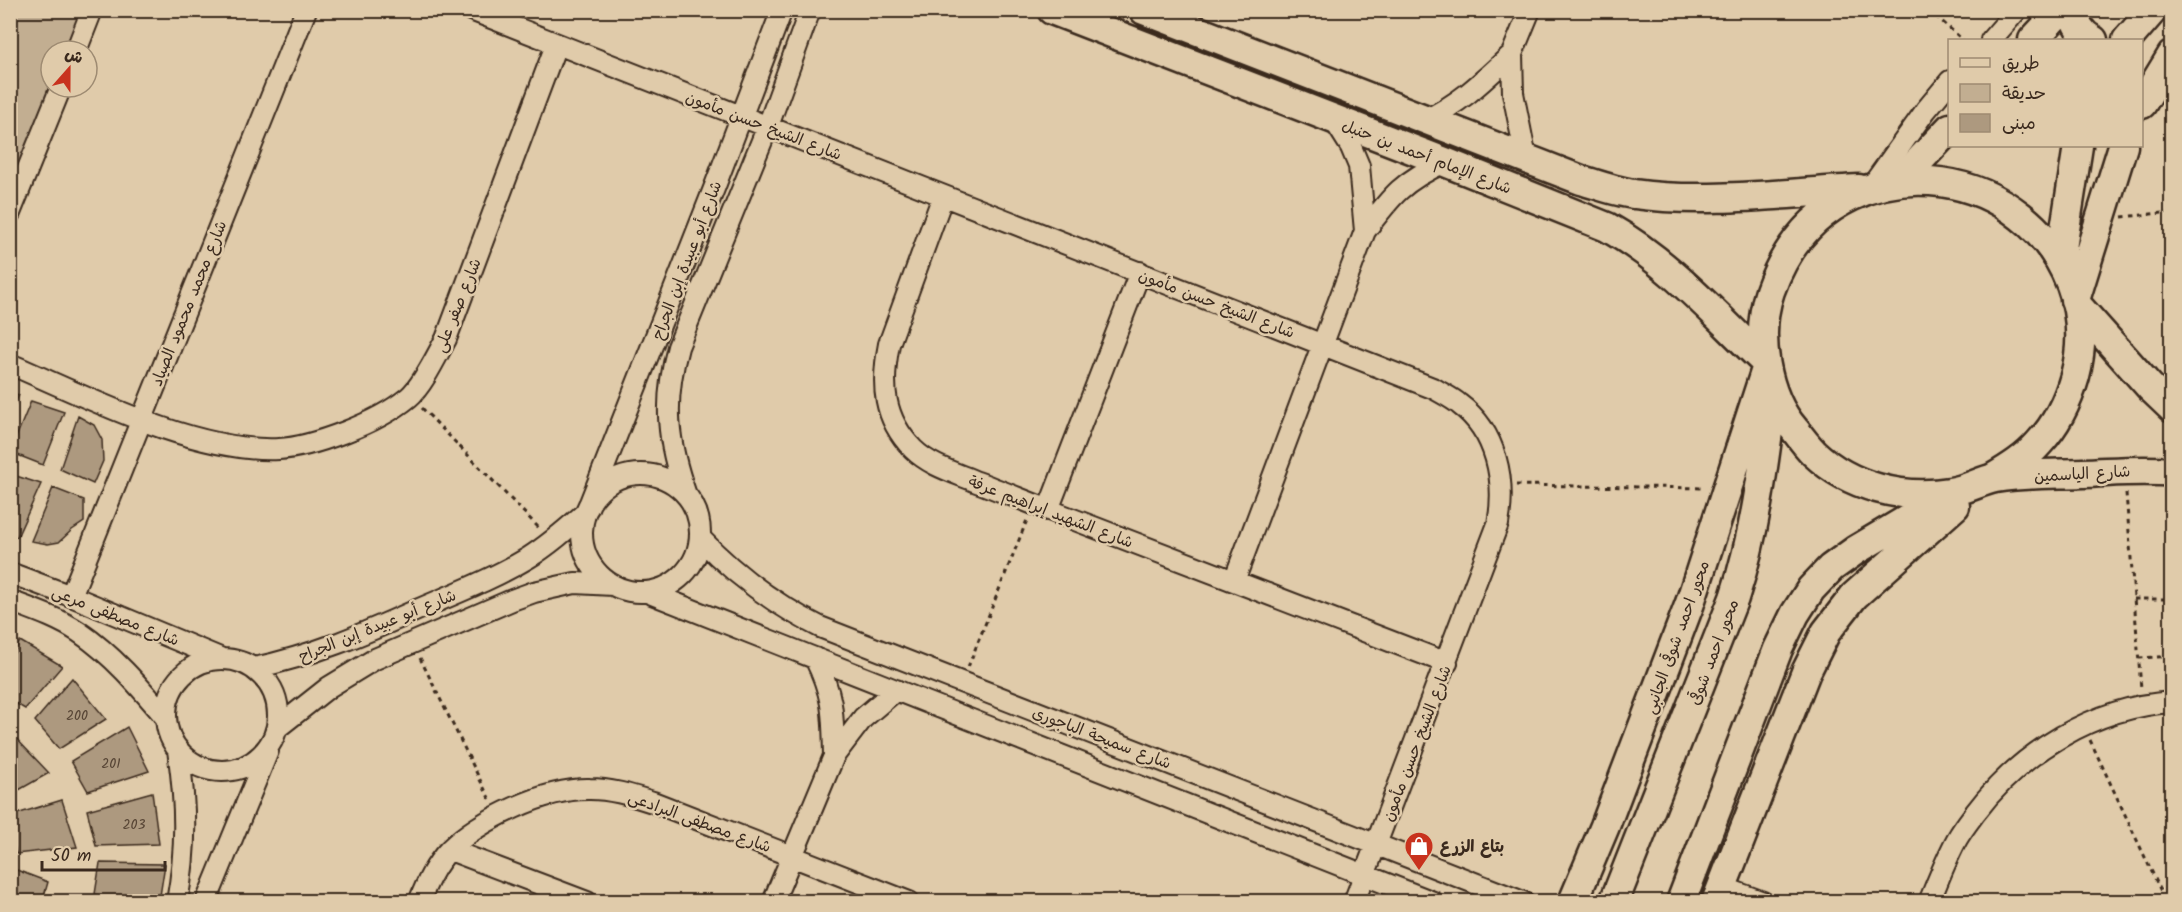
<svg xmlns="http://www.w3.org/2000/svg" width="2182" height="912" viewBox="0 0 2182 912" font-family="Kalam,'Playpen Sans Arabic',sans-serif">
  <rect width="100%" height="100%" fill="#e0cbaa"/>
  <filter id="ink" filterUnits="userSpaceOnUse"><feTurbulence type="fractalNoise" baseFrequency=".0167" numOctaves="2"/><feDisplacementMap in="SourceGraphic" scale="12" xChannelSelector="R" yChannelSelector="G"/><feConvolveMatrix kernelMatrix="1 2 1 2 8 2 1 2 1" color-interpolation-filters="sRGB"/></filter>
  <g filter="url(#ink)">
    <path fill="#c2ae91" stroke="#7e6c58" stroke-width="1.5" d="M11,11H83L67,51H51V87L11,191Z"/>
    <path fill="#ad997f" stroke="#3b2a1e" stroke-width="1.5" d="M10,392L19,395L10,414Z
      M31,401L64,412L43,465L10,452Z
      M78,416L94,425L102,440L103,461L93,484L60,469Z
      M10,474L41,484L17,537L10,535Z
      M53,488L84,500V522L72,530L59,542L48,544L31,541Z
      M20,641L62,666L25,709L10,700V660Z
      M72,678L106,719L59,749L35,721Z
      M127,727L149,771L88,791L71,761Z
      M10,732L49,773L10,795Z
      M152,792L159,844L96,846L87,810Z
      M62,800L77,847L16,854L10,828V816Z
      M100,863L165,864L159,902H115L95,894Z
      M14,869L48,882L44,896L57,902L10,900V878Z"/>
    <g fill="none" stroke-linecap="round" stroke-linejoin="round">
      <g stroke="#3b2a1e" stroke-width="24">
        <path id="street" d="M471,10L1435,389C1443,394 1452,398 1459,404C1497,432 1506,481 1498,524L1354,902
          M1991,40L2017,10
          M76,51L92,10
          M1334,120L1351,147L1359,166L1365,231
          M1425,120C1461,103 1483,81 1512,54
          M1526,158L1513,93L1512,54L1530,10
          M1871,187L1926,110L1950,81
          M943,196L889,344C881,385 883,418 913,449C930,466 956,473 977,482C1004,492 1030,503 1057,513C1187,563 1317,613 1447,663
          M10,213L61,87
          M10,364C87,397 195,453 279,449C301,448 324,440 345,432C366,424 392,411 409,397C423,385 437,355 446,339L556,45
          M582 533a59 59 0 1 1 118 0a59 59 0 1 1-118 0Z
          M686,495C667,441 663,402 678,347L768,126L810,10
          M588,508L715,186L782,10
          M1048,510L1140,272
          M700,538C736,576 774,604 820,627L1523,902
          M10,573L71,596L220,658
          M1234,581L1365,231C1392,195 1403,181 1445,162
          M647,592L1433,902
          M71,596L306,10
          M10,601C34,610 58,618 79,632C113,655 139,686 166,718
          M815,658C834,697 833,714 834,756
          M166 715a56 56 0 1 1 112 0a56 56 0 1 1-112 0Z
          M254,668C312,656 363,634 417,610C454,594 493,579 528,558C549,545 567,529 585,513
          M277,728L329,687L375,659L512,600L534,592L575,583L613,585
          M450,850L587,902
          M1722,887L1763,902
          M177,902C187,848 186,804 178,750
          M206,902L268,751
          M419,902C427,882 435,865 449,850C481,819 546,788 590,789C612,789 633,796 653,802L909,902
          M773,902L834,756L863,718L896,690
          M1929,902C1938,881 1946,859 1957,839C1962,830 1969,821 1975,813C2021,752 2094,707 2172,702"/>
      </g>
      <g stroke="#3b2a1e" stroke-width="33">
        <path id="secondary" d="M1052,10L1445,162L1607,227C1668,261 1715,315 1765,362
          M1144,10L1581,180C1599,185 1617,192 1634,194C1704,204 1788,193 1859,189
          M2073,10C2075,24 2081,34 2093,40
          M2033,40L2061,10
          M2127,40L2153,10
          M2142,104L2172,55
          M1900,181L1950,128
          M2060,261L2078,146
          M2075,300L2123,146
          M2077,305L2150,387L2172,408
          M1993,478C2010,468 2026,458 2039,443C2057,424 2068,401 2075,376C2109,246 1970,140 1852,196C1812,215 1785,249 1770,291C1755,334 1765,396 1795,430C1801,438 1807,446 1814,453C1850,487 1903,500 1950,492C1966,490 1980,481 1995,478C2024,473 2055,474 2083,473C2113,472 2142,469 2172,472
          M1573,902L1605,826L1690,603L1766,369
          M1614,902L1734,598C1756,531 1764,463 1773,393
          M1681,902L1778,649L1795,614L1811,589L1831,568L1856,550L1947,496
          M1716,902L1806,672L1826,632L1854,596L1955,506"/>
      </g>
      <path stroke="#3b2a1e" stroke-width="3" stroke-dasharray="4.5 4.5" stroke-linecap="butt" d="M1929,10L1963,40
        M2122,217L2172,212
        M422,408L541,530
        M1516,485L1704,488
        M2126,493L2141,689
        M2134,599H2172
        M420,658L490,800
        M2139,658L2172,656
        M968,667L1027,520
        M2090,740L2166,902"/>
      <use href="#street" stroke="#e0cbaa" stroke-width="20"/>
      <use href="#secondary" stroke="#e0cbaa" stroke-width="28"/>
    </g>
  </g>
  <defs>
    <g id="shop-pin" transform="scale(1.5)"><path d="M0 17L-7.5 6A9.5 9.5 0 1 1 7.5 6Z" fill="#c8321e" stroke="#e0cbaa"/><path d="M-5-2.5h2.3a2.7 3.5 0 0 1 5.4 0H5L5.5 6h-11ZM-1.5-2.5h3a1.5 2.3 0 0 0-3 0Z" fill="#fff"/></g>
  </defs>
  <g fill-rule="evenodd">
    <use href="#shop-pin" x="1419" y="846"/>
  </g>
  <g text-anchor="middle" stroke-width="5" stroke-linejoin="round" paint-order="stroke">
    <g font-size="14" fill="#584636">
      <text x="77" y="720">200</text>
      <text x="111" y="768">201</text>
      <text x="134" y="829">203</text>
    </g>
    <g font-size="16" fill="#3b2a1e" stroke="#e0cbaa">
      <text transform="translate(764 125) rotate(21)" y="6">شارع الشيخ حسن مأمون</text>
      <text transform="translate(1427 156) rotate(21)" y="6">شارع الإمام أحمد بن حنبل</text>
      <text transform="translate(686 260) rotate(-69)" y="6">شارع أبو عبيدة إبن الجراح</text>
      <text transform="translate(188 303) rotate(-68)" y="6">شارع محمد محمود الصياد</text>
      <text transform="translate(1217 303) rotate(21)" y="6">شارع الشيخ حسن مأمون</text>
      <text transform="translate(457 305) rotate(-68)" y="6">شارع صفر على</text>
      <text transform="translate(2082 473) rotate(-3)" y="6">شارع الياسمين</text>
      <text transform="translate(1051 511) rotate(21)" y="6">شارع الشهيد إبراهيم عرفة</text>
      <text transform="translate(116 615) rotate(22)" y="6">شارع مصطفى مرعى</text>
      <text transform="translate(377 625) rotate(-22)" y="6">شارع أبو عبيدة إبن الجراح</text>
      <text transform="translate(1676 637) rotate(-70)" y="6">محور احمد شوقى الجانبى</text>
      <text transform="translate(1713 652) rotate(-69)" y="6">محور احمد شوقى</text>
      <text transform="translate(1102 737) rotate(21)" y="6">شارع سميحة الباجورى</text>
      <text transform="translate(1416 743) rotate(-69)" y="6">شارع الشيخ حسن مأمون</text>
      <text transform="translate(700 821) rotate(20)" y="6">شارع مصطفى البرادعى</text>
    </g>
    <g font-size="16" font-weight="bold" fill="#3b2a1e" stroke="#e0cbaa" text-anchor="start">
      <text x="1440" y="852">بتاع الزرع</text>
    </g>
  </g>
  <rect width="2182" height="912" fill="none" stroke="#e0cbaa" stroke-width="36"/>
  <rect x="18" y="18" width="2146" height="876" fill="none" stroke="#3b2a1e" stroke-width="2" filter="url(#ink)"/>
  <rect x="1948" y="39" width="195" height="108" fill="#e0cbaa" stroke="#9e8b72" stroke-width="1.5"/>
  <rect x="1960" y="58" width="30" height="9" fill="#e0cbaa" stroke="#9e8b72" stroke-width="1.5"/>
  <text x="2002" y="69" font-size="18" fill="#3b2a1e">طريق</text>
  <rect x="1960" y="84" width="30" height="18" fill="#c2ae91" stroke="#9e8b72" stroke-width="1.5"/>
  <text x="2002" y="99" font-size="18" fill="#3b2a1e">حديقة</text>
  <rect x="1960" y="114" width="30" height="18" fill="#ad997f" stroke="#9e8b72" stroke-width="1.5"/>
  <text x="2002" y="129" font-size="18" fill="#3b2a1e">مبنى</text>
  <g transform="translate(69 69) rotate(21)"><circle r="28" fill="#e0cbaa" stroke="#9e8b72" stroke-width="1.5"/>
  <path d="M0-4.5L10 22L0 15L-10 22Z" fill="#c8321e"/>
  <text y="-9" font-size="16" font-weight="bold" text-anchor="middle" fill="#3b2a1e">ش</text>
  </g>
  <path d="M42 861v9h123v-9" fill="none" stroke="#3b2a1e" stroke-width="3"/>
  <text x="51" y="861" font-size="18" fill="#3b2a1e" stroke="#e0cbaa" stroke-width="4.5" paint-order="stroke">50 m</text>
</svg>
